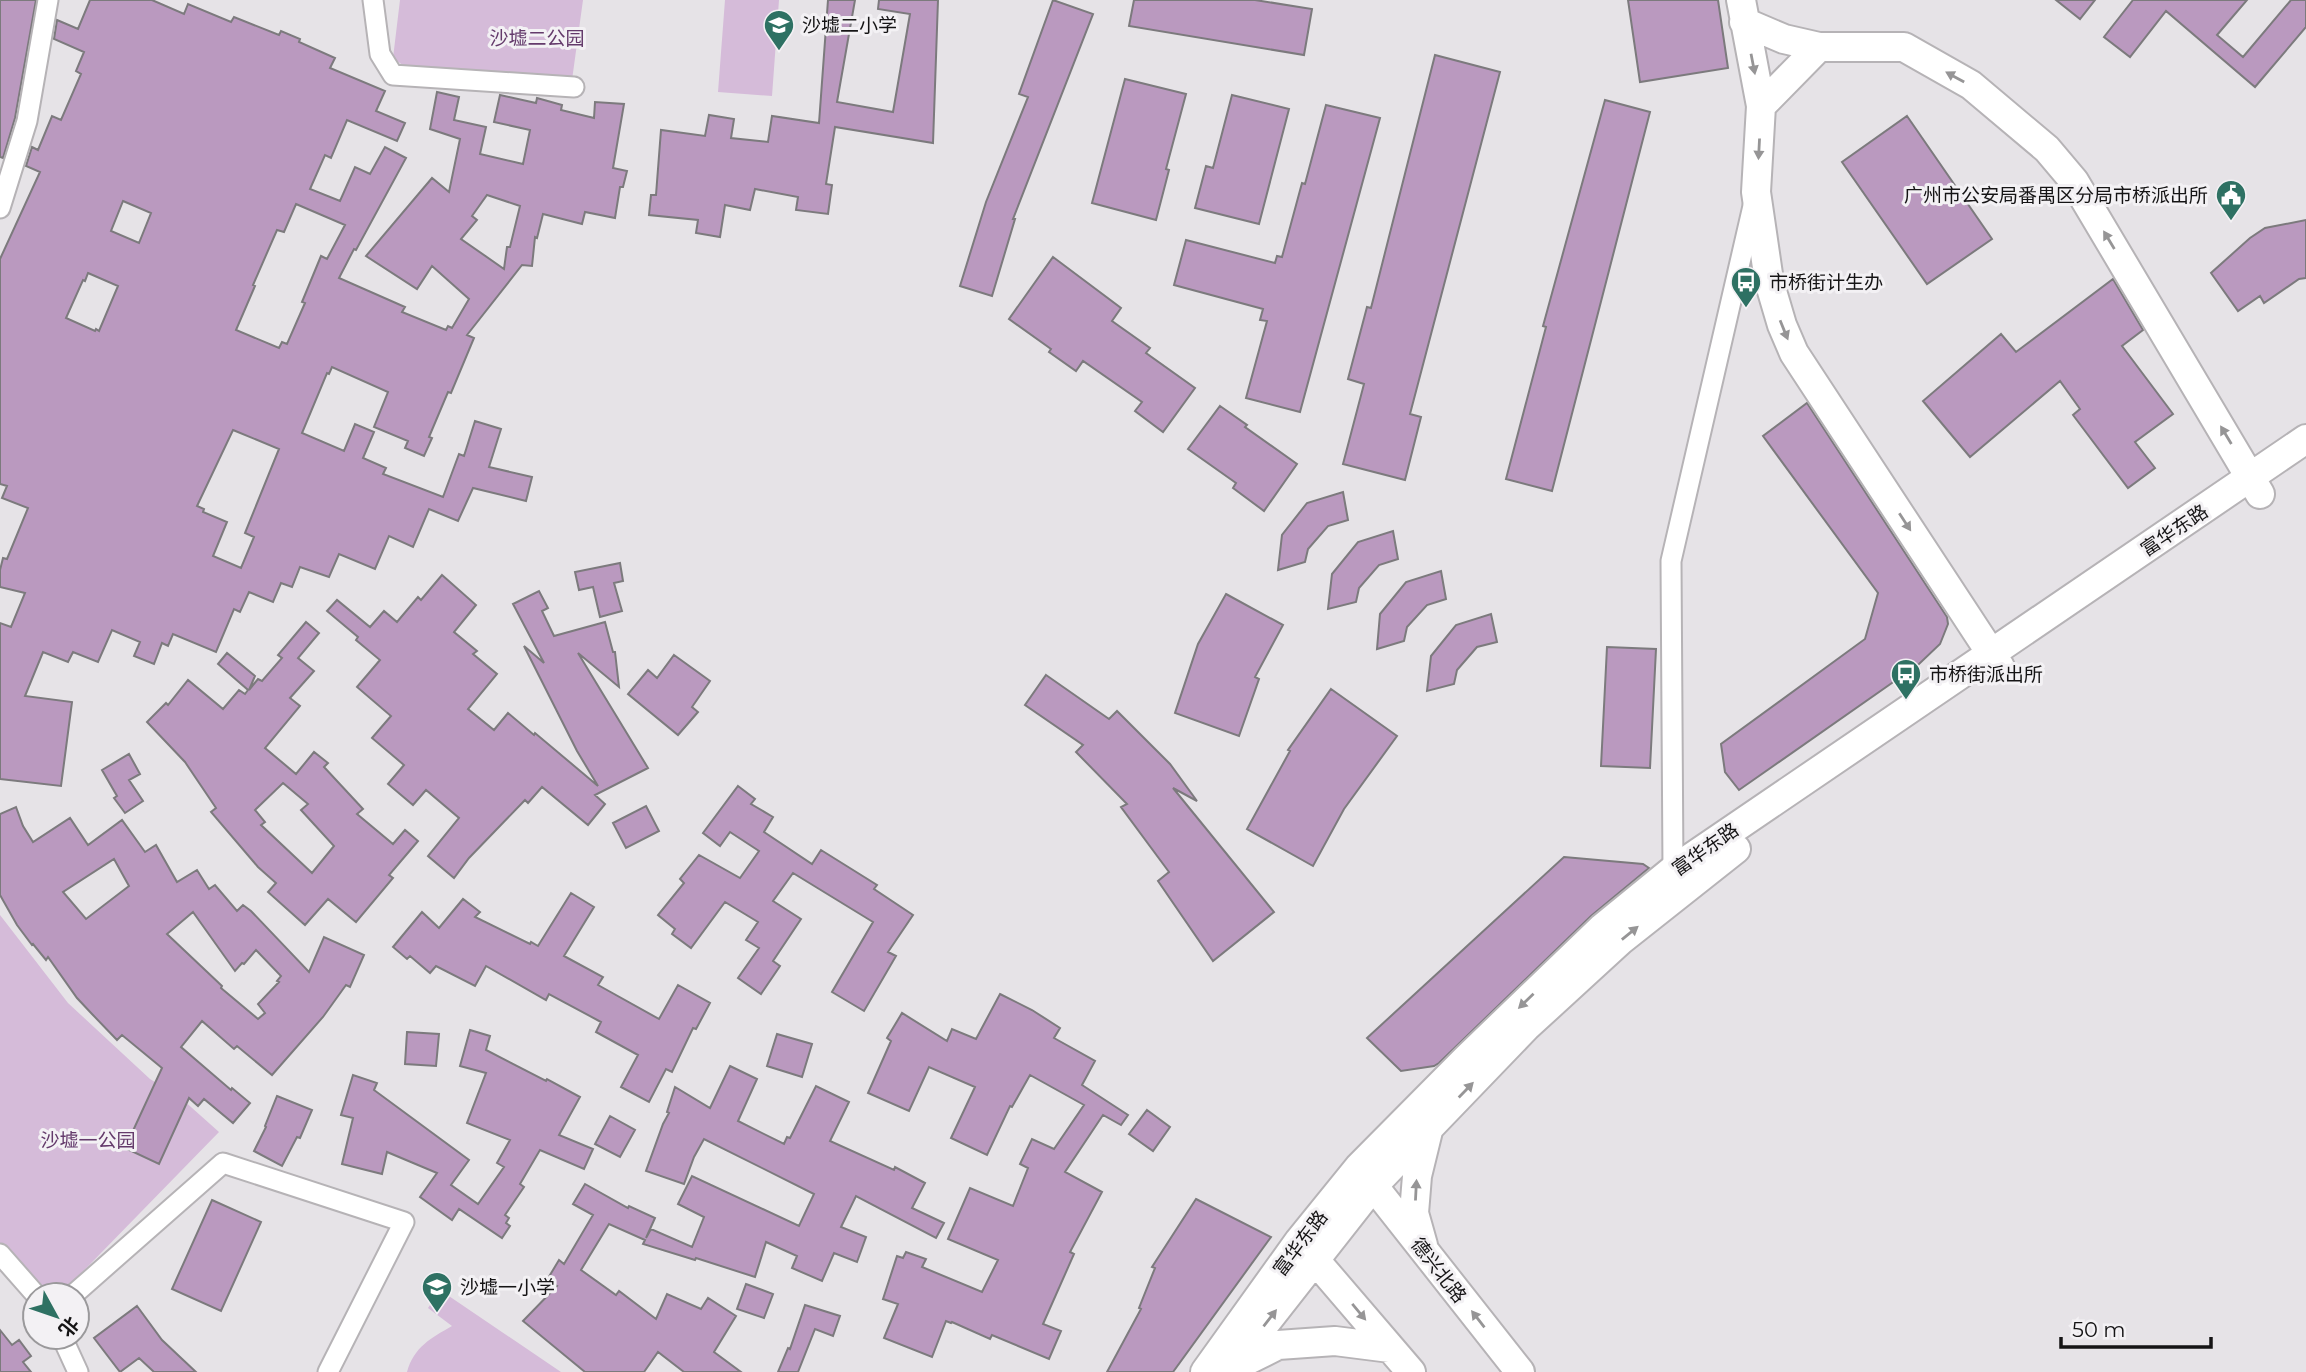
<svg xmlns="http://www.w3.org/2000/svg" width="2306" height="1372" viewBox="0 0 2306 1372" font-family="Montserrat,'Noto Sans SC',sans-serif">
  <rect width="100%" height="100%" fill="#e6e3e7"/>
  <path fill="#d5bbd9" d="M400,0H583L572,80L404,66L393,58Z
    M725,0H779L772,96L718,92Z
    M0,915L68,1003L150,1079L182,1099L219,1132L60,1295H43L0,1246Z
    M440,1290L561,1372H407C414,1347 431,1338 452,1326L428,1308Z"/>
  <path fill="#ba99bf" stroke="#7c7a7d" stroke-width="2" fill-rule="evenodd" d="M0,0H36L15,118L3,158L0,157Z
    M90,0H152L184,14L188,4L231,22L234,17L279,35L281,31L300,39L299,42L335,58L330,68L385,91L376,111L405,123L397,141L347,120L331,158L325,155L310,189L340,201L355,167L370,174L385,147L406,158L356,250L354,249L339,278L405,307L402,312L446,330L448,326L452,328L469,299L432,266L417,289L366,256L432,178L449,192L460,139L430,129L437,92L459,97L454,120L486,127L480,154L523,164L530,130L494,122L500,95L536,103L537,98L562,105L561,110L594,118L595,102L624,104L613,168L627,171L623,187H620L615,218L585,212L582,224L543,214L537,238L535,237L532,266L522,265L467,335L474,338L451,393L448,392L429,437L432,438L424,456L405,448L408,441L374,427L388,392L332,367L329,374L327,373L302,433L344,451L355,424L374,432L363,458L386,468L383,474L443,497L459,454L464,456L475,421L501,429L489,467L532,477L526,501L473,488L458,521L429,509L413,547L389,536L375,569L339,554L329,577L300,567L292,587L281,583L273,602L249,592L240,612L234,609L216,652L173,634L168,646L162,643L154,664L134,656L140,642L112,630L98,662L73,652L68,662L43,652L25,696L72,702L61,786L0,779V623L11,627L25,593L0,587V570L3,558L7,559L28,508L2,498L7,486L0,484V259L40,172L26,166L32,147L38,150L52,116L61,120L81,74L76,71L84,52L54,39L57,20L78,29ZM487,195L520,206L510,247H507L504,269L461,239L477,220L472,216ZM123,201L151,213L139,243L111,231ZM296,204L345,225L327,259L321,256L302,302L305,303L287,344L282,342L279,348L236,330L255,286L253,285L277,230L284,232ZM88,273L118,286L99,331L96,329L95,331L66,318L83,280L85,281ZM233,430L279,449L245,533L254,537L241,568L213,556L227,522L203,512L204,509L197,506Z
    M828,0H855L837,102L893,112L910,14L878,9L879,0H938L933,143L835,127L826,184L832,185L828,214L796,210L798,197L755,189L750,210L725,205L720,237L696,233L698,220L649,215L651,195H656L661,130L705,136L709,115L734,119L731,138L768,142L772,116L819,123Z
    M1053,0L1093,14L1013,219H1015L992,296L960,286L986,202L1028,97L1019,94Z
    M1134,0H1255L1312,9L1304,55L1129,26Z
    M1628,0H1718L1728,68L1640,82Z
    M2056,0H2095L2080,19Z
    M2133,0H2247L2217,35L2243,57L2291,0H2306V27L2255,87L2166,11L2130,57L2104,37Z
    M1435,55L1500,72L1410,414L1421,417L1405,480L1343,464L1364,384L1348,379L1367,307L1371,308Z
    M1125,79L1186,94L1166,169L1169,170L1156,220L1092,203Z
    M1232,95L1289,109L1259,224L1195,208L1206,166L1213,168Z
    M1605,100L1650,112L1552,491L1506,479L1546,327L1543,326Z
    M1326,105L1380,118L1300,412L1246,398L1267,321L1260,320L1263,309L1174,285L1186,240L1275,263L1277,256L1282,257L1302,183L1305,184Z
    M1907,116L1992,239L1927,284L1842,162Z
    M2306,220V278L2299,279L2264,303L2260,296L2238,311L2211,273L2250,238L2265,228Z
    M1053,257L1121,308L1112,321L1150,348L1146,353L1195,388L1163,432L1135,411L1142,402L1083,361L1076,371L1049,352L1051,349L1009,319Z
    M2113,279L2143,330L2122,346L2173,414L2135,442L2155,468L2128,488L2073,415L2080,409L2060,381L1970,457L1923,401L2001,334L2016,352Z
    M1807,403L1947,617L1948,624L1940,644L1919,664L1739,790L1725,772L1721,744L1865,639L1878,593L1763,436Z
    M1220,406L1247,425L1245,427L1297,464L1264,511L1233,488L1236,483L1188,449Z
    M1343,492L1348,520L1328,526L1308,549L1305,562L1278,570L1282,535L1307,503Z
    M1393,531L1398,559L1379,565L1359,588L1356,602L1328,609L1332,574L1358,542Z
    M620,563L623,581L614,583L622,611L600,617L593,587L579,590L575,572Z
    M1441,571L1446,599L1427,605L1407,627L1404,641L1377,649L1380,614L1406,582Z
    M442,575L476,605L454,632L477,651L473,654L497,674L468,709L494,730L508,713L534,735L535,733L598,786L577,751L524,646L544,663L513,604L539,591L548,608L542,611L554,636L605,622L613,652H615L619,687L578,653L648,768L595,795L605,804L588,825L542,787L528,803L525,800L469,858L454,878L428,856L459,818L426,790L413,805L388,784L404,765L372,738L391,716L357,687L380,660L356,640L358,637L327,611L337,600L370,627L384,611L397,622L418,597L421,600Z
    M1226,594L1283,625L1255,677L1259,679L1239,736L1175,713L1198,644Z
    M1491,614L1497,642L1477,647L1457,670L1454,684L1427,691L1431,656L1456,625Z
    M306,622L319,633L298,658L314,671L290,698L300,706L265,748L296,774L314,752L328,763L324,767L363,809L357,814L393,844L405,830L418,841L389,875L393,878L356,922L328,899L305,925L268,892L276,883L258,867L211,812L216,808L185,762L147,722L166,703L168,705L188,680L223,709L239,690L245,694L248,690L218,664L227,653L255,676L249,690L258,679L262,681L282,658L278,655ZM283,783L308,804L301,810L334,846L312,873L261,825L265,822L255,810Z
    M1607,647L1656,649L1650,768L1601,766Z
    M674,655L710,681L692,707L698,712L678,735L628,694L648,670L657,678Z
    M1046,675L1109,719L1117,711L1170,764L1197,801L1173,788L1274,912L1213,961L1158,881L1169,872L1121,807L1127,804L1076,752L1083,745L1025,705Z
    M1331,689L1397,736L1344,809L1313,866L1247,829L1290,751L1288,750Z
    M129,754L140,774L129,780L143,801L125,813L114,798L117,796L102,770Z
    M738,786L755,799L751,804L773,817L764,832L812,864L821,850L877,885L874,889L913,915L888,952L896,956L864,1011L832,992L873,922L793,873L773,901L801,919L773,961L780,966L761,994L738,978L759,948L746,940L758,922L725,902L691,948L672,934L675,929L658,915L684,883L680,879L699,855L740,878L759,851L730,832L720,846L703,833Z
    M646,806L659,831L626,848L613,823Z
    M16,807L23,826L33,842L70,818L88,845L122,820L145,852L156,845L177,882L197,870L209,889L215,885L237,911L243,905L251,911L309,972L324,937L364,955L350,987L346,985L323,1017L272,1075L237,1046L234,1049L202,1021L181,1047L231,1090L232,1088L250,1103L233,1123L204,1099L198,1106L189,1098L159,1164L125,1148L162,1068L122,1035L117,1040L92,1014L77,998L48,957L46,960L33,944L32,945L17,925L0,895V814ZM114,859L129,886L86,919L63,892ZM193,912L235,971L242,963L244,964L256,950L281,976L277,981L279,982L258,1004L265,1013L258,1019L221,988L222,986L167,934Z
    M1564,857L1643,864L1649,868L1591,916L1439,1063L1434,1066L1401,1071L1367,1038Z
    M571,893L594,907L564,956L603,977L598,985L659,1019L678,985L710,1003L696,1029L693,1028L672,1072L666,1069L649,1102L621,1087L638,1055L596,1032L601,1022L549,994L546,1000L486,966L475,986L436,966L430,973L410,956L407,959L393,947L422,912L439,928L463,899L480,912L475,917L530,944L531,942L538,946Z
    M1000,994L1032,1010L1060,1028L1054,1038L1095,1061L1082,1085L1128,1115L1121,1125L1103,1115L1065,1172L1102,1192L1070,1252L1074,1254L1043,1324L1061,1331L1049,1359L992,1335L990,1339L952,1322L951,1323L946,1321L932,1357L884,1338L898,1304L883,1299L897,1256L903,1258L906,1252L926,1259L922,1267L982,1292L998,1260L948,1239L970,1188L1013,1206L1028,1168L1020,1164L1032,1139L1054,1149L1084,1105L1030,1075L1012,1107L1010,1106L987,1155L951,1138L975,1087L929,1067L909,1111L868,1093L891,1041L887,1038L902,1013L947,1041L952,1029L976,1039Z
    M470,1030L490,1036L486,1050L546,1081L547,1079L580,1097L559,1135L593,1149L584,1169L540,1150L520,1184L524,1187L505,1215L509,1218L506,1223L510,1226L502,1238L459,1209L452,1220L420,1197L437,1173L387,1152L382,1174L342,1164L353,1118L341,1115L353,1075L377,1083L374,1090L469,1160L451,1185L478,1204L504,1167L497,1163L510,1140L467,1123L486,1073L460,1066Z
    M407,1032L439,1034L436,1066L405,1064Z
    M777,1034L812,1044L802,1077L767,1066Z
    M730,1066L757,1079L738,1121L784,1144L787,1137L790,1138L816,1086L849,1102L830,1141L894,1170L895,1167L925,1183L912,1208L944,1223L936,1238L856,1196L841,1227L866,1237L857,1262L834,1253L822,1281L792,1268L797,1256L766,1242L755,1277L696,1258L695,1260L643,1244L645,1240L609,1224L581,1270L616,1295L619,1291L656,1319L667,1294L701,1309L708,1298L736,1316L714,1352L741,1372H684L658,1352L644,1372H585L523,1321L557,1286L547,1280L559,1260L564,1264L593,1215L573,1204L585,1184L628,1208L629,1206L655,1218L646,1238L651,1229L692,1247L704,1217L678,1204L692,1176L799,1226L814,1194L704,1139L694,1157L684,1184L646,1171L663,1124L669,1113L667,1112L675,1087L710,1108Z
    M277,1096L312,1110L300,1138L297,1137L282,1166L254,1151L266,1127L265,1126Z
    M1147,1110L1170,1127L1153,1151L1129,1134Z
    M610,1116L635,1130L620,1157L595,1144Z
    M1196,1199L1271,1237L1173,1372H1107L1141,1309L1139,1308L1155,1268L1152,1267Z
    M212,1200L261,1222L221,1311L172,1289Z
    M746,1284L773,1294L764,1318L737,1309Z
    M805,1305L840,1316L833,1336L815,1329L798,1372H778L788,1348L790,1349Z
    M137,1306L162,1340L196,1372H154L139,1358L120,1372L94,1338Z
    M0,1330L12,1345L19,1340L31,1356L23,1362L31,1372H0Z"/>
  <g fill="none" stroke-linecap="round" stroke-linejoin="round">
    <g stroke="#b6b3b6" stroke-width="23">
      <path id="street" d="M373,0L380,54L393,75L574,87
        M0,208L27,121L48,0
        M1673,870L1671,561L1753,206
        M0,1254L36,1295
        M73,1295L223,1163L404,1222L328,1372
        M62,1337L78,1372"/>
    </g>
    <g stroke="#b6b3b6" stroke-width="32">
      <path id="secondary" d="M1741,0L1761,106L1756,192L1769,281L1782,325L1794,353L2000,667
        M1744,22L1784,39L1819,47H1904L1971,85L2047,149L2074,181L2260,494
        M1761,106L1819,47
        M1364,1174L1520,1372
        M1423,1245L1414,1213L1417,1176L1428,1131
        M1303,1246L1411,1372
        M1238,1365L1278,1345L1335,1341L1390,1348
        M1231,1367L1373,1186L1526,1027L1621,940L1736,849
        M1205,1372L1299,1241L1359,1167L1466,1059L1602,928L1673,870L2306,439"/>
    </g>
    <use href="#street" stroke="#fff" stroke-width="19"/>
    <use href="#secondary" stroke="#fff" stroke-width="28"/>
  </g>
  <defs><path id="oneway-solid" d="M-6-.8H1V-3.2L6.5 0L1 3.2V.8H-6Z" transform="scale(1.75)"/></defs>
  <g fill="#969596">
    <use href="#oneway-solid" transform="translate(1753 64) rotate(79)"/>
    <use href="#oneway-solid" transform="translate(1955 77) rotate(-151)"/>
    <use href="#oneway-solid" transform="translate(1759 149) rotate(93)"/>
    <use href="#oneway-solid" transform="translate(2109 240) rotate(-121)"/>
    <use href="#oneway-solid" transform="translate(1784 330) rotate(68)"/>
    <use href="#oneway-solid" transform="translate(2226 435) rotate(-121)"/>
    <use href="#oneway-solid" transform="translate(1905 522) rotate(57)"/>
    <use href="#oneway-solid" transform="translate(1630 933) rotate(-39)"/>
    <use href="#oneway-solid" transform="translate(1526 1001) rotate(136)"/>
    <use href="#oneway-solid" transform="translate(1466 1090) rotate(-46)"/>
    <use href="#oneway-solid" transform="translate(1416 1190) rotate(-87)"/>
    <use href="#oneway-solid" transform="translate(1359 1312) rotate(50)"/>
    <use href="#oneway-solid" transform="translate(1270 1318) rotate(-52)"/>
    <use href="#oneway-solid" transform="translate(1478 1319) rotate(-128)"/>
  </g>
  <defs>
    <g id="school-pin" transform="scale(1.575)"><path d="M0 17L-7.5 6A9.5 9.5 0 1 1 7.5 6Z" fill="#2e7163" stroke="#f3f1f4"/><path d="M0-5L7-2L0 1L-7-2ZM-4 1L0 2.5L4 1V4Q0 6-4 4Z" fill="#fff"/></g>
    <g id="civic-pin" transform="scale(1.575)"><path d="M0 17L-7.5 6A9.5 9.5 0 1 1 7.5 6Z" fill="#2e7163" stroke="#f3f1f4"/><path d="M-.6-6.5H3V-4.5H.6V-3L4-1V1h2V6H-6V1h2V-1L-.6-3ZM-1.2 2.5V6h2.4V2.5Z" fill="#fff"/></g>
    <g id="bus-pin" transform="scale(1.575)"><path d="M0 17L-7.5 6A9.5 9.5 0 1 1 7.5 6Z" fill="#2e7163" stroke="#f3f1f4"/><path d="M-5-6H5V4H4V6H2V4H-2V6H-4V4H-5ZM-3.5-4V0h7V-4ZM-3.5 1.2v1.5H-2V1.2ZM2 1.2v1.5H3.5V1.2Z" fill="#fff"/></g>
  </defs>
  <g fill-rule="evenodd">
    <use href="#school-pin" x="779" y="25"/>
    <use href="#civic-pin" x="2231" y="195"/>
    <use href="#bus-pin" x="1746" y="282"/>
    <use href="#bus-pin" x="1906" y="674"/>
    <use href="#school-pin" x="437" y="1287"/>
  </g>
  <g text-anchor="middle" stroke-width="6" stroke-linejoin="round" paint-order="stroke">
    <g font-size="19" fill="#151415" stroke="#f3f1f4" text-anchor="start">
      <text x="802" y="32">沙墟二小学</text>
      <text x="2208" y="202" text-anchor="end">广州市公安局番禺区分局市桥派出所</text>
      <text x="1769" y="289">市桥街计生办</text>
      <text x="1929" y="681">市桥街派出所</text>
      <text x="460" y="1294">沙墟一小学</text>
    </g>
    <g font-size="19" fill="#643a6b" stroke="#f3f1f4">
      <text x="537" y="45">沙墟二公园</text>
      <text x="88" y="1147">沙墟一公园</text>
    </g>
    <g font-size="19" fill="#151415" stroke="#f3f1f4">
      <text transform="translate(2174 530) rotate(-34)" y="7">富华东路</text>
      <text transform="translate(1705 849) rotate(-35)" y="7">富华东路</text>
      <text transform="translate(1300 1243) rotate(-53)" y="7">富华东路</text>
      <text transform="translate(1439 1270) rotate(52)" y="7">德兴北路</text>
    </g>
  </g>
  <g transform="translate(56 1316) rotate(130)"><circle r="33" fill="#f3f1f4" stroke="#9a999b" stroke-width="2"/>
  <path d="M0-5L12 26L0 18L-12 26Z" fill="#2e7163"/>
  <text y="-10" font-size="19" font-weight="bold" text-anchor="middle" fill="#151415">北</text>
  </g>
  <path d="M2061 1337v10h150v-10" fill="none" stroke="#151415" stroke-width="3.5"/>
  <text x="2072" y="1337" font-size="21" fill="#151415" stroke="#f3f1f4" stroke-width="5" paint-order="stroke">50 m</text>
</svg>
